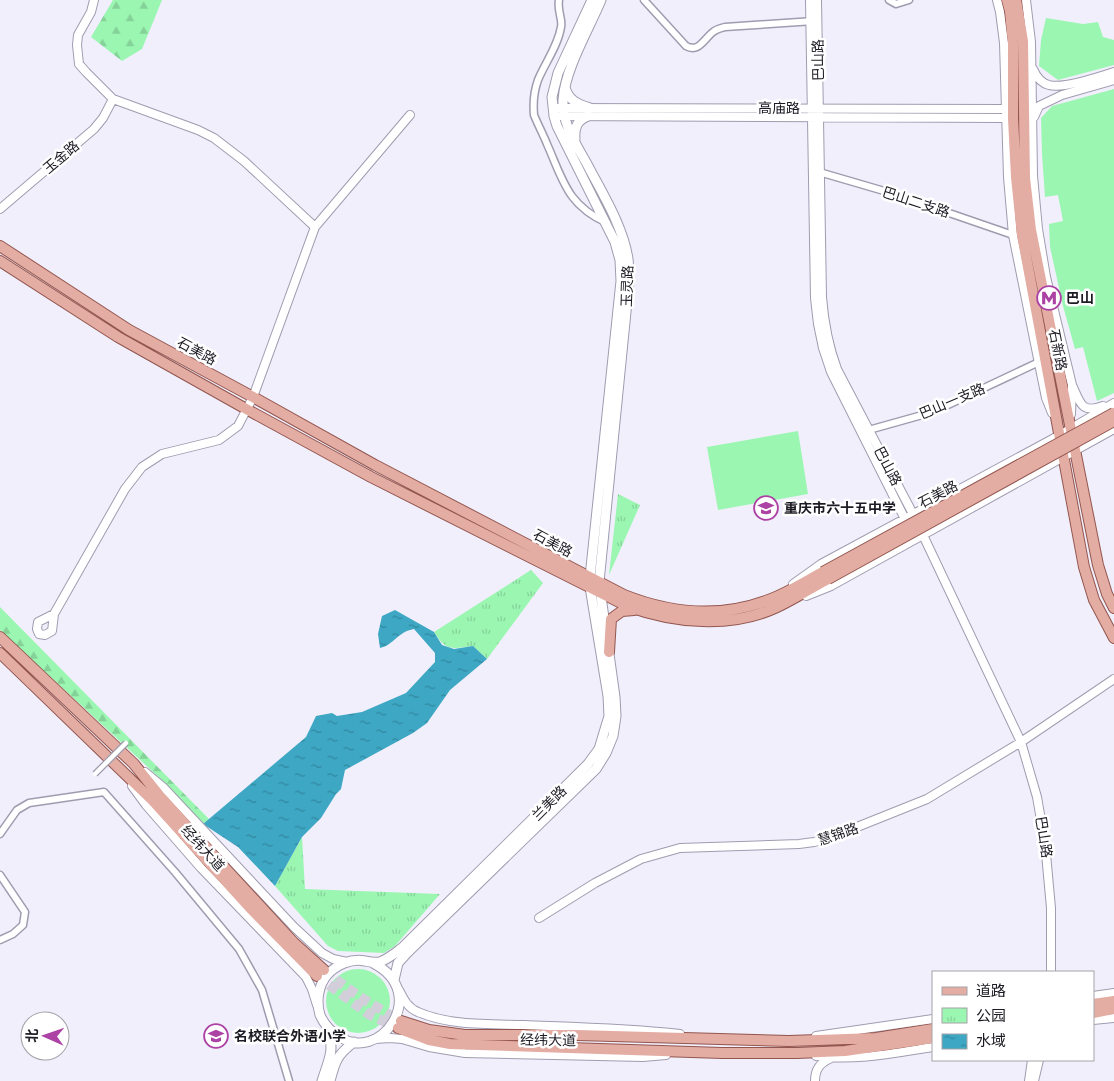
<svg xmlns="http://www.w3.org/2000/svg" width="1114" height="1081" viewBox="0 0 1114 1081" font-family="Georgia,'Noto Sans SC',serif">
  <defs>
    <pattern id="forest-firs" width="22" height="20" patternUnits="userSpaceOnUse" patternTransform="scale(1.25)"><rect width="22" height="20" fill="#9bf6b2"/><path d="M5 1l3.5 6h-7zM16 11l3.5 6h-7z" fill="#85d299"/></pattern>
    <pattern id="park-tufts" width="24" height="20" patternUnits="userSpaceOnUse" patternTransform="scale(1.25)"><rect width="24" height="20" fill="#9bf6b2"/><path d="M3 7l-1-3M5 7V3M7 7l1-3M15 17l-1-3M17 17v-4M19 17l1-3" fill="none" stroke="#85d299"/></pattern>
    <pattern id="water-ripples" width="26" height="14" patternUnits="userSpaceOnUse" patternTransform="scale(1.25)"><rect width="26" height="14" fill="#3da7c4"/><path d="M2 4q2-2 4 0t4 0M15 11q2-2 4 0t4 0" fill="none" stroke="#32879f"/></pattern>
  </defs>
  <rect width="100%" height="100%" fill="#f2effc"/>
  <path fill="#9bf6b2" d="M1046,18L1083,24L1098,22L1103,37L1114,40V65L1058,80L1039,66L1041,40Z
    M1114,89V393L1097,401L1083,347L1075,349L1063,306L1050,247L1049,224L1063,221L1058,195L1045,197L1042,154L1041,118L1052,106Z
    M798,431L808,494L718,510L707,447Z
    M326 1001a32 32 0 1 1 64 0a32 32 0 1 1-64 0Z"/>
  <path fill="url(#forest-firs)" d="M113,0H162L142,49L122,61L91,37Z
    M0,607L209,819L203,824L165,783L0,630Z"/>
  <path fill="url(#park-tufts)" d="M618,494L640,505L609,575Z
    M531,570L543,583L487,659L473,646C451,649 446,651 434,632Z
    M302,837L305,889L440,894L395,946L384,953L338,951L328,946L275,886Z"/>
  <path fill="url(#water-ripples)" d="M395,610L434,632L442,645L454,649L473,646L487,659L450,690L427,723L413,733L345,770L341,789L336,794L321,818L302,837L275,886L238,847L203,824L306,737L316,716L332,713L337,716L362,712L406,693L435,662V653L414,629C397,632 394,645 380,648L378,634L382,616Z"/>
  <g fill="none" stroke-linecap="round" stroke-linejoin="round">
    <path stroke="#d2cfdb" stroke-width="10" stroke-dasharray="10 5" stroke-linecap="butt" d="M324,970C348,990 373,1006 401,1021
      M317,976L370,1015L398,1028"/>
    <g stroke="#a09cb0" stroke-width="9">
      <path id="minor" d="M559,0C557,11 563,20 561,27C558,46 545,63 538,80C534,91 533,104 534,115C538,125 543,134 547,144C563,180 567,205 607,223
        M644,0L686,46C699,53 704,39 713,32C716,29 721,28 725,27L814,21
        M889,0L896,4L909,0
        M819,172L891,193L1013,235
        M865,431L933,412L1039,362
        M0,834L17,810L29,803L104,792L175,872L239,949L262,990L289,1081
        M0,875L25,912L23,925L13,934L0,940"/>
    </g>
    <g stroke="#a09cb0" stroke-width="10">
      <path id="tertiary" d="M94,0L91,12L78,35L77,45L79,64L86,72L113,99L198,130L214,138L244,161L315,227
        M810,0L815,298L818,324L823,348L831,372L915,539
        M817,0L822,297C824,323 828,345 837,369L913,514L1021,742L1037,797L1045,843L1051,908V972
        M997,0L1000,12L1004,43L1008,177L1013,235L1046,398L1052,413
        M1026,0L1031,42L1033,176L1038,229L1046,277L1072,385L1071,414
        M1033,69C1036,76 1041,83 1049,85C1063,89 1099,77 1114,72
        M553,108L1006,109
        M554,116L1006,118
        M1034,117L1039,106L1062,95L1114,80
        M0,209L94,129L103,118L113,99
        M1073,387C1080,403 1082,414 1103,406
        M793,584L821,564L1060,435L1114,403
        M806,596L831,586L1114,429
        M54,614L125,489L142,467L162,454L219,440L238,426L253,397L315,227L410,115
        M54,614L52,631L45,635L39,634L37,629L38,622Z
        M145,772L163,787L294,927L322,953L333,959L347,962
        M132,786L146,805L201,868L306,977L312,989L317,1005
        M539,918L595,883L641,859L680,848L799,844L814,842L827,839L927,799L1021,742L1114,679
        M399,990C404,1000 408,1008 418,1012C450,1026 490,1024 524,1025C576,1027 628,1028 680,1034
        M1093,996L1114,993
        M1093,1020L1114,1018
        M816,1036L933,1019
        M375,1039L390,1038L402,1039L429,1047L465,1053L643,1057L666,1055
        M816,1056C856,1061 894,1053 933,1047
        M815,1081C815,1069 820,1063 831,1058
        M1029,1081L1032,1060
        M1034,1081L1039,1060"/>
    </g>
    <g stroke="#a09cb0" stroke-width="11">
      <path id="secondary" d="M565,87C568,100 577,104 590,108
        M575,139C574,128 577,120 588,116
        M373,963C432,993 379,1067 337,1035C329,1030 324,1024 320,1015C316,1002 318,986 327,975C336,965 351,958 365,961C370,962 374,963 380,962C388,959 395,953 402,948L588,764L599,749L609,716L608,696L590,587V577L621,281L620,260L615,242L557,126L554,116L552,97L558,73L592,0
        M394,980L398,963L407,953L596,769L606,753L613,736L616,716L615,697L599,582L629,282C628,274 629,266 628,259C623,226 602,193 587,164C576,144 562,124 563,100C565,69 589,29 601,0
        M322,1081C329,1059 334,1053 329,1030
        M330,1081C335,1061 337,1055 354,1042"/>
    </g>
    <g stroke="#92564f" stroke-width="12">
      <path id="primary" d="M1007,0L1010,11L1013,43V119L1016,177L1022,235L1084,567L1094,600L1114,638
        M1016,0L1023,41L1025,178L1031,230L1098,565L1107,594L1114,608
        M0,246L129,330L253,397L375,465L624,595C672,614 723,618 771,599C789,592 806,581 823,572
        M0,261L118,337L248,410L371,477L627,606C674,623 731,629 777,607C794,599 811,588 828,579
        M0,637L134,764L159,795L215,857L294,943L324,970
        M609,652L611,619L622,611L634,610
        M0,653L152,800L249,907L317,976
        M1093,1004L1114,1001
        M1093,1013L1114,1009
        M401,1021L429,1030L465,1035H577L789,1041L876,1038L933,1029
        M398,1028L429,1040L450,1044L722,1053H797L845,1051L933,1038"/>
    </g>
    <use href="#minor" stroke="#fff" stroke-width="6"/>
    <use href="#tertiary" stroke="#fff" stroke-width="8"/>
    <use href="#secondary" stroke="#fff" stroke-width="9"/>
    <use href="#primary" stroke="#e3ada4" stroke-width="10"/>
    <g stroke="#a09cb0" stroke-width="7" stroke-linecap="butt">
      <path id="pedestrian-bridge" d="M95,774L126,743"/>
    </g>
    <g stroke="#92564f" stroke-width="12" stroke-linecap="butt">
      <path id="primary-bridge" d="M823,572L1114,413
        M828,579L1114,421"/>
    </g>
    <use href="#pedestrian-bridge" stroke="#fff" stroke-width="4.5"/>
    <use href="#primary-bridge" stroke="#e3ada4" stroke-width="10"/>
  </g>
  <defs>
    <g id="metro-ring" transform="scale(1.25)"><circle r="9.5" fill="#fff" stroke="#ab42a4" stroke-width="1.5"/><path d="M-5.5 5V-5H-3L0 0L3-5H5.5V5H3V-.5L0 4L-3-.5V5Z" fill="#ab42a4"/></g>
    <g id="school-ring" transform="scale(1.25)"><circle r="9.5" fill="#fff" stroke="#ab42a4" stroke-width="1.5"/><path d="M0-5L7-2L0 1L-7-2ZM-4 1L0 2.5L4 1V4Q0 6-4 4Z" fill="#ab42a4"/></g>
  </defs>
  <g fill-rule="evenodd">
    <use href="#metro-ring" x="1049" y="298"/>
    <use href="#school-ring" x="766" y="508"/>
    <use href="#school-ring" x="216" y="1036"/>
  </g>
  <g text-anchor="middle" stroke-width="5" stroke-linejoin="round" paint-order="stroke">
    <g font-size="14" fill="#1c1a22" stroke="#fff">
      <text transform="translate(818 60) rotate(-91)" y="5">巴山路</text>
      <text x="779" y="113">高庙路</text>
      <text transform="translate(61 157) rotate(-40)" y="5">玉金路</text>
      <text transform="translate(916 202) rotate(18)" y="5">巴山二支路</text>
      <text transform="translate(627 286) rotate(-88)" y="5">玉灵路</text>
      <text transform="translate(1058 350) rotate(79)" y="5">石新路</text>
      <text transform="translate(197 351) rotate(28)" y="5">石美路</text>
      <text transform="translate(952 401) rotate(-23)" y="5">巴山一支路</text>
      <text transform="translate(888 466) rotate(62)" y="5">巴山路</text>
      <text transform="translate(938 494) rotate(-28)" y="5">石美路</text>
      <text transform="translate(553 543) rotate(28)" y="5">石美路</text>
      <text transform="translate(549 803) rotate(-45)" y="5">兰美路</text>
      <text transform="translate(838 834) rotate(-19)" y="5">慧锦路</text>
      <text transform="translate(1044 837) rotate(81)" y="5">巴山路</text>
      <text transform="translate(203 848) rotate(48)" y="5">经纬大道</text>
      <text transform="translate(548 1040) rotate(1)" y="5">经纬大道</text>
    </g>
    <g font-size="14" font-weight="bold" fill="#1c1a22" stroke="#fff" text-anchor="start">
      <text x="1066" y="303">巴山</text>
      <text x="784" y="513">重庆市六十五中学</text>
      <text x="234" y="1041">名校联合外语小学</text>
    </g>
  </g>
  <rect x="932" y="971" width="162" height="90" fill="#ffffff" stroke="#a4a3a7"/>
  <rect x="942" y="987" width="25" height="8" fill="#e3ada4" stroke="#a4a3a7"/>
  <text x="976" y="996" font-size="15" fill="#1c1a22">道路</text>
  <rect x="942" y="1008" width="25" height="15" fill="url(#park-tufts)" stroke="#a4a3a7"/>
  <text x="976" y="1021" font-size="15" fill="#1c1a22">公园</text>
  <rect x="942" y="1034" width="25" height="15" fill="url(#water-ripples)" stroke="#a4a3a7"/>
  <text x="976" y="1046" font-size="15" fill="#1c1a22">水域</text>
  <g transform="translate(45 1036) rotate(272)"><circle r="24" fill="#ffffff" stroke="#a4a3a7"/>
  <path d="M0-4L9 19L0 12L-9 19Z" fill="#ab42a4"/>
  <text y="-8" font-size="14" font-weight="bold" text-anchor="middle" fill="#1c1a22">北</text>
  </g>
</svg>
